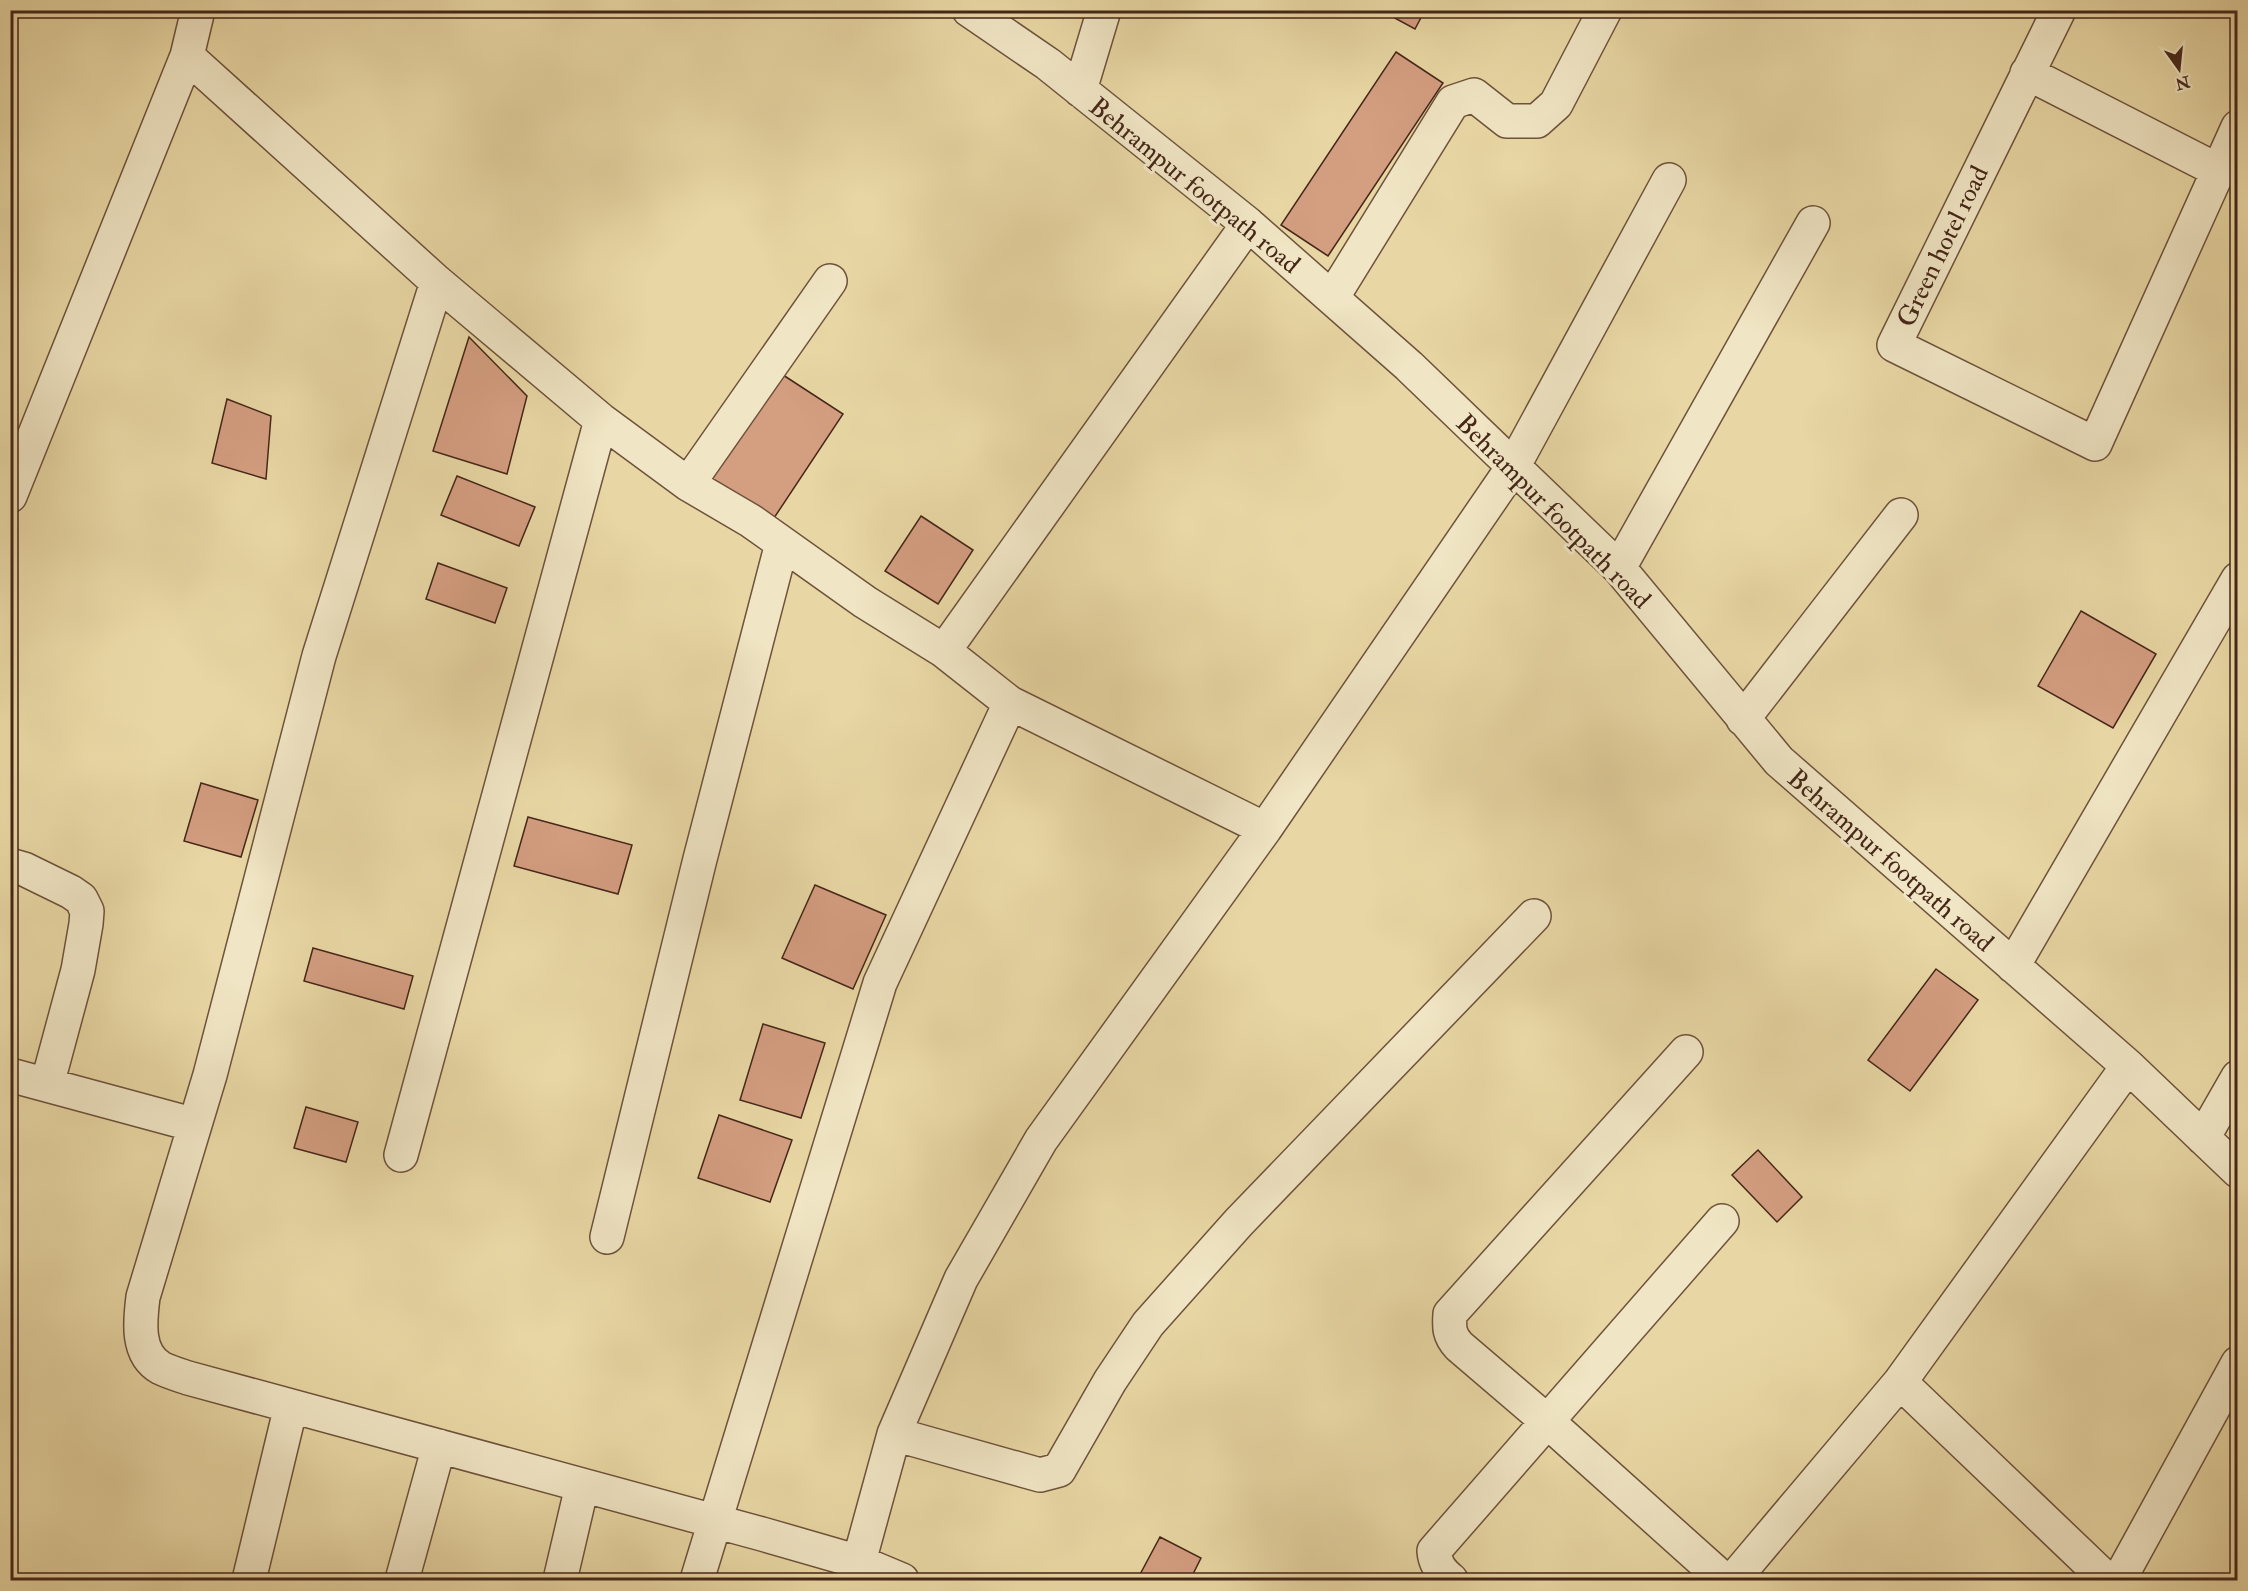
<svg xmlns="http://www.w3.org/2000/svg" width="2248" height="1591" viewBox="0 0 2248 1591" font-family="'IM FELL Double Pica',serif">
  <rect width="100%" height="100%" fill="#e8d7a4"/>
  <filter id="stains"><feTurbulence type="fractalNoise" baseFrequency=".00333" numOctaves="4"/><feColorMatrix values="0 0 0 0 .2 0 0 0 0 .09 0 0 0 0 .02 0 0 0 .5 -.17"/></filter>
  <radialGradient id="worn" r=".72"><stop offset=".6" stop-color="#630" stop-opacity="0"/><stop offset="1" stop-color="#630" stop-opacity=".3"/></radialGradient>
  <path fill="#d49e81" stroke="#452619" stroke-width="1.5" d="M1380,10H1425L1415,29Z
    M1396,52L1443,83L1328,256L1281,225Z
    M469,337L527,396L507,474L433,451Z
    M780,373L843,414L774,518L711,478Z
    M227,399L271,416L266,479L212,463Z
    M457,476L535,507L519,546L441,515Z
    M921,516L973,550L938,604L885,571Z
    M438,563L507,588L495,623L426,599Z
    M2081,611L2156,654L2113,728L2038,686Z
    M201,783L258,800L241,857L184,841Z
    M528,817L632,845L618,894L514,866Z
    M815,885L886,915L853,989L782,958Z
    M313,948L413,976L404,1009L304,981Z
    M1936,969L1978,1000L1910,1091L1868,1060Z
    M763,1024L825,1043L801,1118L740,1100Z
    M306,1107L358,1122L346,1162L294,1148Z
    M719,1115L792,1140L770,1202L698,1178Z
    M1758,1150L1802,1197L1777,1222L1732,1175Z
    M1160,1537L1201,1558L1190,1580H1137Z"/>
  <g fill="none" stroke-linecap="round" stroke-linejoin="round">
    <g stroke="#6e523c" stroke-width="36">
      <path id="minor" d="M969,10L1048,64L1248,224L1409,366L1619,568L1779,761L2128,1066L2238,1171
        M2059,10L1894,345L2095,444L2238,127
        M187,56L437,282L601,420L688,484L751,521L865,602L944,651L1010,703L1265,829
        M2027,73L2217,170
        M1080,90L1104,10
        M437,282L319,656L210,1075L143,1297C140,1321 136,1354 161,1368C169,1372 179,1375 188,1378L762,1534L859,1562L902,1580
        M1332,298L1453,102L1474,95L1507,121H1537L1556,104L1605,10
        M688,484L830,281
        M10,496L187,56L198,10
        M1619,568L1813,223
        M944,651L1248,224
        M1743,719L1901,515
        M10,865L24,869L71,892L81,899L87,911L86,924L78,970L47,1085
        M2013,966L2238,579
        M1686,1052L1450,1314C1449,1328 1449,1335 1459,1346L1548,1422L1724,1580
        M10,1075L195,1125
        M2203,1138L2238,1077
        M401,1155L601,420
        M607,1237L700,859L782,543
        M1900,1382L2107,1580
        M894,1434L1040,1475L1059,1470L1110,1381L1148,1324L1239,1222L1534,916
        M249,1580L291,1406
        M402,1580L439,1446
        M560,1580L582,1486
        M697,1580L880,983L1010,703
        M854,1580L894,1434L961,1279L1041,1140L1265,829L1513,467L1669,180
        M1451,1580C1441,1572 1435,1564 1434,1551L1722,1221
        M1733,1580L1900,1382L2128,1066
        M2119,1580L2238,1363"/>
    </g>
    <use href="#minor" stroke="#f0e5c4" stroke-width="33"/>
  </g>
  <g text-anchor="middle" stroke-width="6" stroke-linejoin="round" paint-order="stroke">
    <g font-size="26" fill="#452619" stroke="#f0e5c4">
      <text transform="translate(1195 185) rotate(39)" y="9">Behrampur footpath road</text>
      <text transform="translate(1942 246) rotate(-64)" y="9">Green hotel road</text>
      <text transform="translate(1554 511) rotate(45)" y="9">Behrampur footpath road</text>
      <text transform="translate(1891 860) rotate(41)" y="9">Behrampur footpath road</text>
    </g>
  </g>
  <rect width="2248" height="1591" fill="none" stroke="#e8d7a4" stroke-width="36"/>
  <rect x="12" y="12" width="2224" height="1567" fill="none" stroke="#452619" stroke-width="3"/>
  <rect x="18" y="18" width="2212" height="1555" fill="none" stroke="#452619" stroke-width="1.5"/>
  <g transform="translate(2179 69) rotate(165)" stroke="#f0e5c4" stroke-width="4.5" paint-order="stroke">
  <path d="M0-4.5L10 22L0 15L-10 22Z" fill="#452619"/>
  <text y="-9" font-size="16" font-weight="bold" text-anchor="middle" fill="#452619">N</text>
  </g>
  <rect width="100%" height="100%" filter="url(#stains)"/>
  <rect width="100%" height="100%" fill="url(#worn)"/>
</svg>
